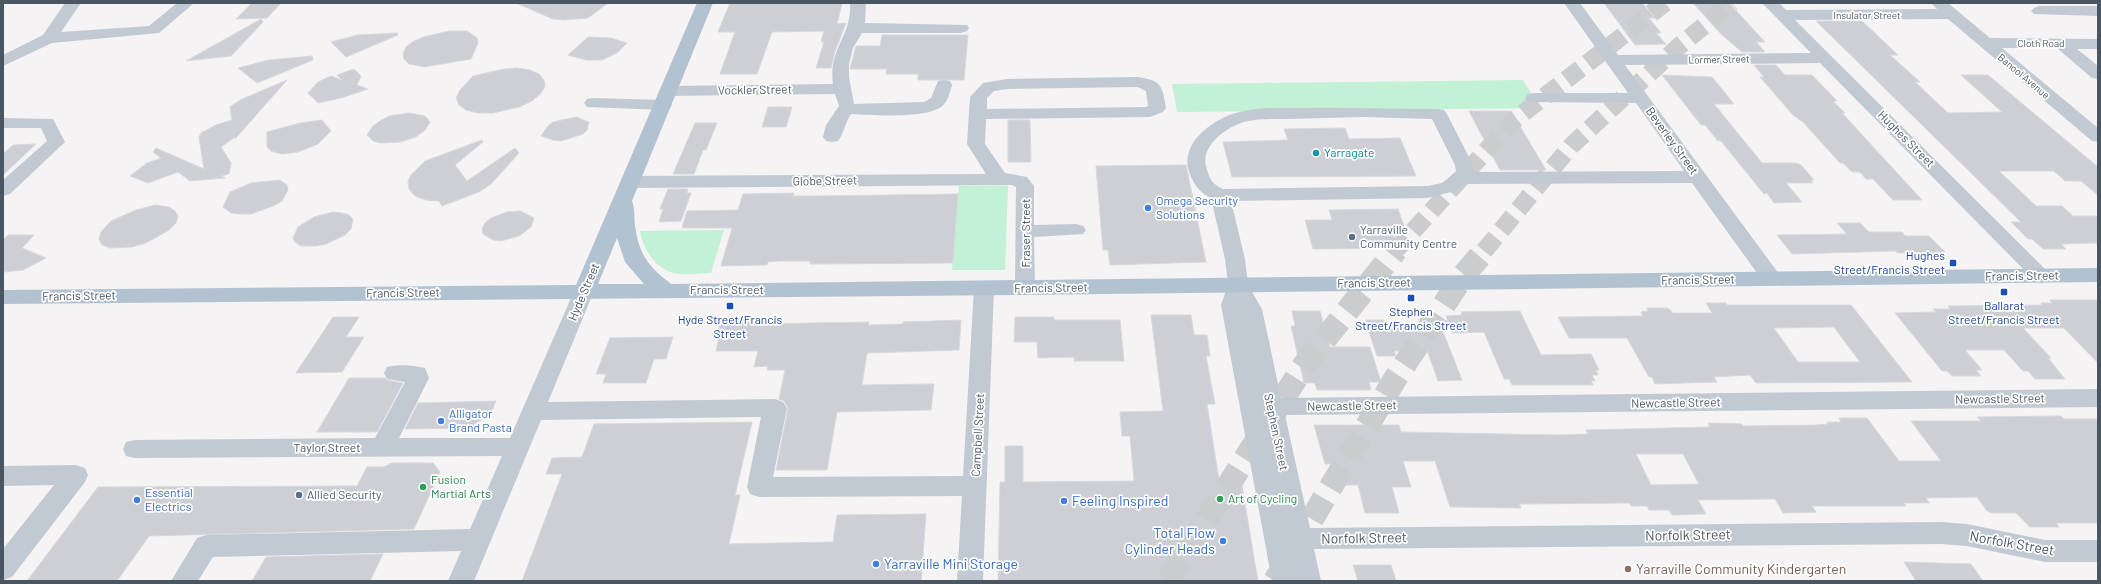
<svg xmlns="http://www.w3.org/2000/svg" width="2101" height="584" viewBox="0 0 2101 584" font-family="Barlow,sans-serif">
  <rect width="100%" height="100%" fill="#f5f3f3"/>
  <path fill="#c3f1d5" d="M1523,80L1540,108L1177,112L1172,84Z
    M959,186H1008L1005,270H952Z
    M724,230L711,273C700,273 684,276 673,273C655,268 643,249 640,231Z"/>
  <path fill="#cdcfd5" stroke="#d7d9de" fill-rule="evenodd" d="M252,3H281L267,18L236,19Z
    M516,3H608L588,18L563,20L553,19Z
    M730,3H842L837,24L846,23L835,51L831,68H816L824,42H821L824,31L772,32L757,74H720L735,32H718Z
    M1604,3H1642L1655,18H1649L1661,33H1656L1666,44L1635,45Z
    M1693,3H1729L1765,42H1756L1765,52H1742L1721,34Z
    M261,19L263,22L231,56L186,61Z
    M1816,21H1862L1898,55H1890L1920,82H1915L1948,113L2002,112L1961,75H1988L2098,167V195L2081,181H2065L2054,171H1999L2036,206H2062L2073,216H2098V243L2061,244L2066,249H2043L2032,239H2028L2011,222H2021Z
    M449,31H467L477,38L478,43L471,59L424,67L409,64L404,59L403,54L406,47L414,41L424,37Z
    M397,33L398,35L346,57L331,42L358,35Z
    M882,35H968L964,80H918V74H886L887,69H850L856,46H880Z
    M588,37L611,38L627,43L617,53L602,60H586L568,55Z
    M312,56L313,60L257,83L238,68L269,60Z
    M1754,65H1776L1785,75H1812L1837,101H1833L1845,113H1842L1922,200H1893L1873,179H1866L1860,172H1852L1843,163H1840L1803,122L1793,115L1760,77H1764Z
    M517,68L530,70L539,74L544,80L545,86L541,93L532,101L519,107L493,113H478L466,110L459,105L456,98L460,90L473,76L504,69Z
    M354,69L361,76L357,85L368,89L341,98L318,103L308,93L318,82L331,76L342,80L337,75Z
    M1662,75L1712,77L1734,104H1714L1762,163H1796L1801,165L1814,180H1811L1813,183H1786L1802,202L1774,203L1767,193L1764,194L1721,141H1718L1705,125H1701Z
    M287,80L235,139V137L221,147L231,163L229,174L221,176L225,178L190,181L178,172L148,183L130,176L147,163L161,158L153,152L156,148L204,169L199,137L201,133L216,125L232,120L230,107L240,100Z
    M768,107H792L786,127H762Z
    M1469,111H1511L1546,170H1500Z
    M409,113L425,116L430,122L425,130L416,137L400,142L381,143L373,141L367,135L373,126L380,121L389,116Z
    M576,117L589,122L587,130L583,134L561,141L553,140L541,136L548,126L553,122Z
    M322,120L331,131L318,144L298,152L282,154L271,151L267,147V132L300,123Z
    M1008,120H1030L1031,162H1008Z
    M695,123H717L706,150H703L694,174H673Z
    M1345,128L1349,139L1400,138L1416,176L1232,177L1223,142L1288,140L1284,129Z
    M482,140L483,142L455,165L467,181L515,148L519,153L491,184L479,192L442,206L439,201L426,200L415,196L409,189L408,181L411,175L425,161Z
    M36,144L3,175V154L13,145Z
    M1186,165L1206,262L1110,265L1108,250H1103L1096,166Z
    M280,180L287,185L288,190L282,201L273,206L251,214H239L231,213L223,207L230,192L251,183Z
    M668,189H688L687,193H691L681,221L659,222L663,209H660Z
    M794,193L793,196H820L958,194L953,263L810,264V261H779L768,262L767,265L721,266L732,228H682L687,211L738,210L743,194Z
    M155,205L169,207L175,211L178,216L176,223L169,230L146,243L132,247L110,248L102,245L99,239L101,232L111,221L136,210Z
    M1398,209L1404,226H1390L1398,248L1313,249L1305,220H1332L1329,210Z
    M520,211L534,218L531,227L519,236L501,241L493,240L483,234L482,229L485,223L491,218L507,212Z
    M333,212L342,213L349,215L353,219L351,229L345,235L326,244L316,246H301L295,242L293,238L298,227L314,217Z
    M1837,223H1860L1869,232H1902L1905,236H1929L1945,252L1898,253L1895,251L1792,254L1777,235L1847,234Z
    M8,235H34L22,248L46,258L23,270L5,272L3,267V240Z
    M2050,300H2098V363L2064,328H2023L2051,358H2048L2065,379H2035L2028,371H2023L2004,350H1965L1982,370H1976L1981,376H1952L1947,371H1942L1895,313L1936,312L1933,309H1950L1948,306L2042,305L2041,303H2052Z
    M1706,303H1726L1727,305H1851L1912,382L1756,383L1750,375L1714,377L1717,382L1655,384L1652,377H1649L1627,338H1569L1558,317L1643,316L1641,312L1648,311L1647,308H1668L1673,313H1712ZM1834,327L1860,362H1798L1774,328Z
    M1292,311H1320L1330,347H1370L1381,382H1369L1371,390H1317L1315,383H1304L1291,326H1295Z
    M1520,311L1541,355L1591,354L1599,370H1596L1598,375H1592L1595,381H1591L1593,385H1512L1509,379H1504L1484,332L1452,333L1446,316L1462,315L1461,312Z
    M1151,315H1191L1194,335H1207L1210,356H1206L1215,404H1207L1219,480H1241L1258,581H998L1000,482H1005V446H1023V482L1134,481L1130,436H1122L1120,412L1163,411Z
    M333,317H359L346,337H364L342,372L296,373Z
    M1015,317H1054V320H1120L1124,361H1074V357L1038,358L1037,342H1014Z
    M730,318H754L753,324L869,322L868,325L903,324V322L961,320L959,350L867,353L862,385L934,384L931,410L837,412L827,470H776L788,408L784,401L779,399L785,370H767L768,366L754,367L758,351H716L719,338H716L721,321H729Z
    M1419,319H1438L1462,380L1438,381L1427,350L1394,351L1396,356H1377L1365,320H1384L1386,324H1421Z
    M673,337L666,359H654L646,383H603L606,374H596L610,338Z
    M349,378H385L387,380L403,383L377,432H317Z
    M496,401L490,415L467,428L405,429L418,403Z
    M2061,416L2064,419H2098V523H2056L2059,527H2030L2016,513H1992L1987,511L1977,497L1926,498L1929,503H1904L1906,506H1812L1816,512L1783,513L1775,499L1698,500L1706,514L1672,515L1669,510H1649L1647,506H1631L1629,503L1519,504L1521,508L1450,507L1435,461H1403L1411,487H1392L1399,513H1365L1358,485H1339L1334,464H1325L1314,425H1399L1401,432L1558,435L1588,434L1586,430L1710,427L1708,423L1742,424L1743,426L1817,425L1828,424L1827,422H1841L1839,418H1867L1899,461H1941L1911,421H1981L1977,417ZM1636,454H1683L1699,484L1651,485Z
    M752,422L735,495H740L729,544L833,542L837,515L926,514L921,581H522L562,474H546L552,458L582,457L594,424Z
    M392,463H433L440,472L414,529L149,536L117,581H27L98,487L357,486L367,467H384Z
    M383,554L370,581H252L266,557Z
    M1904,562L1971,564L1983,581H1916Z
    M1353,565H1391L1396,581H1358Z"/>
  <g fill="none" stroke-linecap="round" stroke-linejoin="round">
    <path stroke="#caccce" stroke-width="18" stroke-dasharray="18 9" stroke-linecap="butt" d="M1395,251L1513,121L1665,3
      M1484,251L1571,146L1678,47L1732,3"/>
    <path stroke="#caccce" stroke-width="24" stroke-dasharray="24 12" stroke-linecap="butt" d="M1168,581L1305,364L1396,250
      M1275,581L1395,379L1463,276L1485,250"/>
    <path fill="#c1cad2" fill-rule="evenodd" d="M65,3H81L61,32L149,26L177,3H194L159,33L52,43L3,66V55L43,35Z
      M850,3H866L865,23L967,25L969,28L967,31L961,33H862L853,48L849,64V77L854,104L924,102L931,98L938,81L944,80L950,81L952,85C950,92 948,102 941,107C924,119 872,115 851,114C845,123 844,133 838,141L832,142L826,141L823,137L826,125L839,106L835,94L668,96L662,95L660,91L662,87L668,86L833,84C828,48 852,37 850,3Z
      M1564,3H1580L1618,55L1811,53L1762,3H1779L1786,10L1937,9L1931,3H1948L1990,38L2098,39V49H2077L2098,66V79L2092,78L2057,48H2002L2098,128V142L2092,141L1948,19L1795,20L2052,276L2049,281L2042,283L2035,281L1820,63L1625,65L1779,274L1782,279L1779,284L1772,286L1765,284L1692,183L1464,184L1455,191L1427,198L1231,201L1245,259L1248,285L1262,309L1281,398L2098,389V407L1285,415L1310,528L1941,522L1967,524L2045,540H2098V562H2045L1967,546L1941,544L1314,549L1321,581H1272L1221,305L1228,285L1225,259L1211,198C1198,192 1192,182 1188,168C1182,139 1219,115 1244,111C1263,107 1282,108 1301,108C1347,107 1392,109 1438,109L1444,110L1447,114L1473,165L1474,172L1684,171L1636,103L1528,102L1525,98L1528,94L1534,93H1628ZM1363,117L1432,119L1455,165L1456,172L1442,183L1427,186L1223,189C1211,184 1209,177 1206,166C1201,145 1227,127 1244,122C1258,118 1273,119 1287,119C1312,118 1338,118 1363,117Z
      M2039,6H2098V16L2034,14L2031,11L2034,8Z
      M1138,77C1162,81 1162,85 1166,108L1163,112L1150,117L986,119L985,144L1005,173L1027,177L1034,186V225L1076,224L1083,226L1086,230L1083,234L1034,237L1035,288L1032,293L1025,295L1018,293L1015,288L1016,187L1012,185L630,188L623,186L621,182L623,178L630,176L986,174L967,144L970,97L983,83L1007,79ZM1138,87L1146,91L1148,106L1146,107L987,109V98L994,91L1007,89Z
      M593,98L663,100L669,101L672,105L669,109L663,110L587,107L584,103L587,99Z
      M3,118L53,119L65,142L10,194L3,196V180L47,141L41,128H3Z
      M984,281L991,283L994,288L983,581H957L962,496L759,497L750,494L747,487L761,417L541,420L474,581H448L461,551L213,557L198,581H171L197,538L206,535L470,529L502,456L135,458L126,456L123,449L126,442L135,440L375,438L405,382L387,379L384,373L387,367C399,364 413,365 425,368L429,378L399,438H510L574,291L577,286L584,284L591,286L594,291L548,402L775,399L783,402L787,408L773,477L963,476L974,288L977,283Z
      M76,465L85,468L88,475L85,482L12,577L3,580V549L54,485L3,486V466Z"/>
    <path fill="#b3c2d1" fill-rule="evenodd" d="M697,3H713L632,201C635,208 634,217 635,225C639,255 648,266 671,284L2098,268V282L1025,295L3,304V290L576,285ZM617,238L625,262L644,284H598Z"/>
  </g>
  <circle fill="#0f9aa8" stroke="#fff" stroke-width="1.5" cx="1316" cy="153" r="4"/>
  <g fill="#3f7fe0" stroke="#fff" stroke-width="1.5">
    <circle cx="1148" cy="208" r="4"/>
    <circle cx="441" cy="421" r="4"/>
    <circle cx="137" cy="500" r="4"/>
    <circle cx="1064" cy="501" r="4"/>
    <circle cx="1223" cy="541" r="4"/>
    <circle cx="876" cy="564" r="4"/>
  </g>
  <g fill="#5c6f8a" stroke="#fff" stroke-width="1.5">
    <circle cx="1352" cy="237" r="4"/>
    <circle cx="299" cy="495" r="4"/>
  </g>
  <g fill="#1a4fb4" stroke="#fff" stroke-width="1.5">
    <rect x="1949" y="259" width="8" height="8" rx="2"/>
    <rect x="2000" y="288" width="8" height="8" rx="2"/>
    <rect x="1407" y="294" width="8" height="8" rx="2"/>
    <rect x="726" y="302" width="8" height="8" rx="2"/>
  </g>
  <g fill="#2e9e5b" stroke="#fff" stroke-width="1.5">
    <circle cx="423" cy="487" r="4"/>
    <circle cx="1220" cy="499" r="4"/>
  </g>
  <circle fill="#8d6e63" stroke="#fff" stroke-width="1.5" cx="1628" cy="569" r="4"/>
  <g text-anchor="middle" stroke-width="3.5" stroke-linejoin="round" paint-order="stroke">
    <g font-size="10" fill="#4a5661" stroke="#fff">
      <text x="1867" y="19">Insulator Street</text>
      <text x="2041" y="47">Cloth Road</text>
      <text transform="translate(1719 59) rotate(-1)" y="4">Lormer Street</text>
      <text transform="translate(2024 76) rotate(40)" y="4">Banool Avenue</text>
    </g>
    <g font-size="12" fill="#4a5661" stroke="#fff">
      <text transform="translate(755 90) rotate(-1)" y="4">Vockler Street</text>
      <text transform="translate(1906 139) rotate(45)" y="4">Hughes Street</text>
      <text transform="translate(1672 141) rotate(54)" y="4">Beverley Street</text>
      <text transform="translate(825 181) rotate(-1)" y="4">Globe Street</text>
      <text transform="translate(1026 233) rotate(-90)" y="4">Fraser Street</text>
      <text transform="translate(2022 276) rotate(-1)" y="4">Francis Street</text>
      <text transform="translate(1698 280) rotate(-1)" y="4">Francis Street</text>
      <text transform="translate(1374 283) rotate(-1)" y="4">Francis Street</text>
      <text transform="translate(1051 288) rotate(-1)" y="4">Francis Street</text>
      <text x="727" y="294">Francis Street</text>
      <text transform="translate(584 292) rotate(-67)" y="4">Hyde Street</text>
      <text transform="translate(403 293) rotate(-1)" y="4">Francis Street</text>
      <text transform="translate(79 296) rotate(-1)" y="4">Francis Street</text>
      <text transform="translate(2000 399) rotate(-1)" y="4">Newcastle Street</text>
      <text transform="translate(1676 403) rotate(-1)" y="4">Newcastle Street</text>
      <text transform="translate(1352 406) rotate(-1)" y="4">Newcastle Street</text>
      <text transform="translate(1276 432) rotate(78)" y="4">Stephen Street</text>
      <text transform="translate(978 435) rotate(-87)" y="4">Campbell Street</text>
      <text x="327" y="452">Taylor Street</text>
    </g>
    <g font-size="12" fill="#0d838f" stroke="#fff" text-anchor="start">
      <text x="1324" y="157">Yarragate</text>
    </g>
    <g font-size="12" fill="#366cbe" stroke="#fff" text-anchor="start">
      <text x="1156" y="205">Omega Security<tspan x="1156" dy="14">Solutions</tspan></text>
      <text x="449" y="418">Alligator<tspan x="449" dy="14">Brand Pasta</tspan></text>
      <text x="145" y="497">Essential<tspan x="145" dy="14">Electrics</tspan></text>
    </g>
    <g font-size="12" fill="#4e5e75" stroke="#fff" text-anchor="start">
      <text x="1360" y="234">Yarraville<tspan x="1360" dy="14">Community Centre</tspan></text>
      <text x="307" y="499">Allied Security</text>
    </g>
    <g font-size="12" fill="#164399" stroke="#fff">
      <text x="1945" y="260" text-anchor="end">Hughes<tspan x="1945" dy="14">Street/Francis Street</tspan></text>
      <text x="2004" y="310">Ballarat<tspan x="2004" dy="14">Street/Francis Street</tspan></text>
      <text x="1411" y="316">Stephen<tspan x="1411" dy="14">Street/Francis Street</tspan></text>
      <text x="730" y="324">Hyde Street/Francis<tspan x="730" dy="14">Street</tspan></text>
    </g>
    <g font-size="12" fill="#27864d" stroke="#fff" text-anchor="start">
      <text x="431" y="484">Fusion<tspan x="431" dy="14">Martial Arts</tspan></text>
      <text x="1228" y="503">Art of Cycling</text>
    </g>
    <g font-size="14" fill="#366cbe" stroke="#fff" text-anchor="start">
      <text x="1072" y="506">Feeling Inspired</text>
      <text x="1215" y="538" text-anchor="end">Total Flow<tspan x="1215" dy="16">Cylinder Heads</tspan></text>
      <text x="884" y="569">Yarraville Mini Storage</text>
    </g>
    <g font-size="14" fill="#4a5661" stroke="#fff">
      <text transform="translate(1688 535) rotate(-1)" y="5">Norfolk Street</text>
      <text transform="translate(1364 538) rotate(-1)" y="5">Norfolk Street</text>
      <text transform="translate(2012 543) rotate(10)" y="5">Norfolk Street</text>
    </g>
    <g font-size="14" fill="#785e54" stroke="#fff" text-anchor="start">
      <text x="1636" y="574">Yarraville Community Kindergarten</text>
    </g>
  </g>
  <rect width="2101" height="584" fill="none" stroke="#4a5661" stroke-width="8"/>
</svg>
